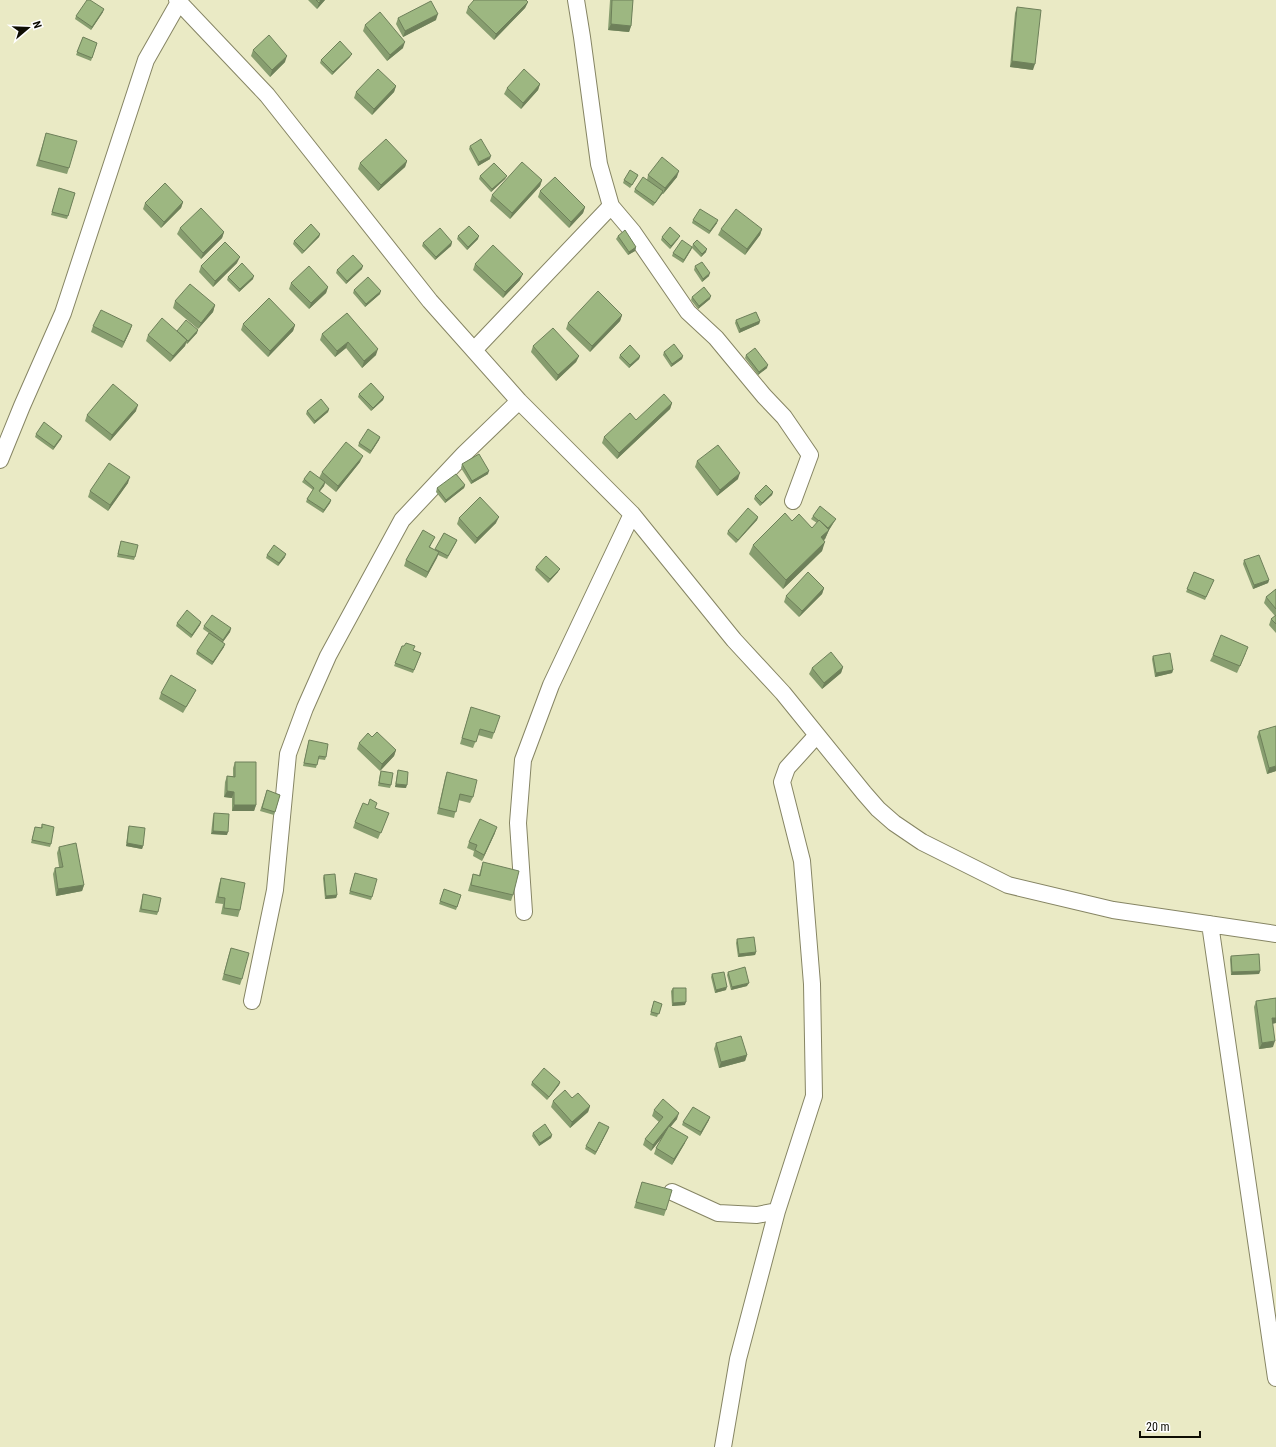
<svg xmlns="http://www.w3.org/2000/svg" width="1276" height="1447" viewBox="0 0 1276 1447" font-family="'Roboto Condensed',sans-serif">
  <rect width="100%" height="100%" fill="#eaeac5"/>
  <g fill="none" stroke-linecap="round" stroke-linejoin="round">
    <g stroke="#868564" stroke-width="18">
      <path id="minor" d="M177,0L267,95L430,301L519,401L632,514L734,640L783,693L864,793L878,809L894,823L922,842L1008,885L1113,910L1276,934
        M611,206L633,232L688,312L716,338L764,396L784,417L810,455L793,501
        M474,350L611,206L599,164L582,37L576,0
        M0,460L22,406L63,313L146,60L179,2
        M524,912L518,823L523,760L551,685L632,514
        M1210,924L1276,1378
        M252,1001L275,890L288,754L305,708L328,656L402,520L464,454L519,401
        M672,1192L718,1213L757,1215L777,1211
        M723,1447L738,1359L777,1211L814,1096L812,984L802,861L782,782L787,768L816,736"/>
    </g>
    <use href="#minor" stroke="#fff" stroke-width="16"/>
  </g>
  <path fill="#879d6f" d="M308,0H325L317,9Z
    M610,0H633L631,26L629,32L608,30Z
    M528,2L525,8L494,40L466,13L468,7Z
    M1017,7L1033,70L1010,67L1015,13Z
    M103,12L91,30L75,19L76,16Z
    M398,18L436,20L403,37L396,24Z
    M365,25L403,48L387,61L363,31Z
    M83,37L97,43L91,61L76,55Z
    M253,50L285,62L270,77L251,56Z
    M350,57L332,75L320,63L321,60Z
    M540,84L538,90L521,109L504,94L507,88Z
    M396,86L394,92L372,115L354,98L356,92Z
    M46,133L69,168L67,174L36,166Z
    M470,146L490,159L478,166L469,149Z
    M407,161L405,167L378,191L358,169L360,163Z
    M638,175L637,178L630,188L623,183L624,180Z
    M648,175L677,177L663,194H662L653,206L634,192L635,189L647,180Z
    M480,176H507L505,179L491,192L479,179Z
    M542,180L540,186L510,219L490,201L492,195Z
    M59,188L75,193L67,219L51,215Z
    M540,191L585,207L583,213L569,228L538,197Z
    M183,202L181,208L161,228L143,209L145,203Z
    M693,220L717,223L709,234L692,223Z
    M180,228L224,232L222,238L201,259L177,234Z
    M721,229H762L760,235L745,255L718,235Z
    M320,234L319,237L302,254L293,244L294,241Z
    M458,236L478,239L467,250L457,239Z
    M618,236L636,247L635,251L628,255L616,239Z
    M662,237L678,239L670,249L661,240Z
    M452,242L451,246L435,260L422,246L423,243Z
    M693,244L706,252L701,257L692,248L691,250L683,263L672,256L673,253L692,247Z
    M237,263L213,287L199,272L201,266Z
    M475,264L520,280L503,298L473,270Z
    M695,266L709,276L702,282L694,270Z
    M362,269L346,284L336,273L337,270Z
    M228,277L253,279L239,292L227,280Z
    M291,283L328,287L326,293L309,309L289,289Z
    M354,290L380,294L365,307L353,293Z
    M692,297L710,299L698,309L691,300Z
    M175,301L215,305L213,312L198,329L173,308Z
    M347,313L376,355L362,368L346,348L335,357L320,340L322,334Z
    M622,315L620,321L590,352L566,329L568,323Z
    M736,320L760,321L759,324L739,333L735,323Z
    M243,324L295,325L293,331L268,357L241,330Z
    M132,325L130,331L122,348L91,332L93,326Z
    M177,331L197,333L187,344L186,343L185,346L170,362L146,341L148,335Z
    M533,346L579,356L576,362L556,381L531,352Z
    M664,352L683,356L682,359L671,367L663,355Z
    M620,355L640,356L639,359L629,368L619,358Z
    M746,355L767,368L758,375L745,358Z
    M359,394L384,397L383,400L371,411L358,397Z
    M672,403L670,409L617,459L602,443L604,437Z
    M329,409L328,412L314,424L306,414L307,411Z
    M136,411L110,441L85,421L87,415Z
    M36,434L61,439L53,450L35,437Z
    M380,437L379,440L370,454L358,446L359,443Z
    M697,461L738,479L717,496L695,467Z
    M360,462L336,492L325,483L324,486L319,492L331,500L330,503L323,513L306,502L307,499L313,490L302,482L304,479L319,478L322,472Z
    M462,464L488,474L471,484L461,468Z
    M128,483L108,511L88,497L90,491Z
    M465,485L464,488L445,503L436,492L437,488Z
    M773,492L772,495L760,506L754,499L755,496Z
    M813,516L836,519L834,522L829,530L825,539L824,540L822,551L783,589L749,554L753,545L792,521L812,528L817,523L811,519Z
    M758,517L757,520L736,543L727,534L728,531Z
    M459,518L496,523L475,544L457,524Z
    M444,533L457,540L456,543L447,559L438,555L426,578L404,566L406,560L435,537L430,547L435,550Z
    M121,541L135,557L134,560L117,557Z
    M267,555L285,557L278,566L266,558Z
    M1244,560L1269,580L1268,583L1253,589L1243,564Z
    M536,567L558,572L548,583L535,570Z
    M1194,572L1214,580L1205,600L1186,592Z
    M824,588L822,594L799,617L784,602L786,596Z
    M1276,589V633L1269,625L1271,619L1275,616L1264,603L1266,597Z
    M201,622L200,625L191,638L176,626L177,623Z
    M204,626L231,628L230,632L223,642L224,647L212,665L196,654L197,651L213,636L203,629Z
    M402,646L421,653L413,673L394,666Z
    M1246,653L1237,673L1210,661L1213,655Z
    M1153,656L1173,670L1172,673L1155,677L1152,659Z
    M843,667L841,673L822,689L809,674L812,668Z
    M196,690L193,696L183,713L159,699L161,693Z
    M471,707L494,733L492,739L478,735L473,748L460,744Z
    M1259,731L1276,771L1267,774L1257,737Z
    M372,737L396,750L394,756L380,771L357,749L359,743Z
    M309,740L326,757L325,760L318,759L316,768L303,766Z
    M235,762L256,805L254,811H232V798L224,797L225,782L227,776H233V768Z
    M398,770L406,788L395,787L397,774Z
    M381,771L391,785L390,788L378,786L380,774Z
    M447,772L473,797L470,803L458,800L454,818L437,814L445,778Z
    M267,790L280,795L274,815L260,811Z
    M214,813L227,835L211,834L213,816Z
    M389,813L378,839L353,828L355,822Z
    M42,824L51,844L50,847L31,843L35,827L41,828Z
    M129,826L143,846L142,849L126,846L128,829Z
    M495,833L482,861L473,856L474,851L467,848L469,842Z
    M59,847L84,885L82,891L56,896L53,874L55,868L59,867L57,853Z
    M483,862L513,895L511,901L468,891L473,874L479,875Z
    M355,873L372,897L371,900L349,894Z
    M324,875L337,895L336,898L325,899L323,878Z
    M221,878L240,910L238,917L221,914L223,904L215,903L219,884Z
    M444,889L461,895L456,910L439,904Z
    M143,894L158,912L157,915L139,912Z
    M737,939L756,952L755,955L738,957L736,943Z
    M231,948L242,979L240,985L222,980L229,954Z
    M1231,956L1260,971L1259,974L1231,975L1230,959Z
    M728,972L747,986L731,990L727,975Z
    M712,974L726,990L715,993L711,977Z
    M673,988L685,1005L672,1006L671,991Z
    M1276,998V1023L1272,1024L1273,1047L1259,1049L1254,1007L1256,1001Z
    M654,1001L662,1004L657,1017L650,1015Z
    M716,1043L747,1055L745,1061L719,1068L714,1049Z
    M532,1082H560L559,1085L547,1100L531,1085Z
    M572,1098L590,1106L588,1112L570,1128L551,1107L553,1101Z
    M654,1110L677,1119L670,1127L685,1143L672,1165L654,1154L656,1148L664,1135L651,1151L643,1145L645,1139L659,1122L652,1116Z
    M709,1120L700,1136L682,1125L683,1122Z
    M608,1130L595,1155L585,1149L586,1146Z
    M533,1133L552,1135L551,1138L539,1146L532,1136Z
    M642,1182L666,1210L664,1216L634,1208Z"/>
  <path fill="#6e805a" d="M321,0H325L317,9L319,3Z
    M528,2L525,8L494,40L496,34Z
    M104,9L103,12L91,30L92,27Z
    M438,14L436,20L403,37L405,31Z
    M611,24L631,26L629,32L608,30Z
    M405,42L403,48L387,61L390,55Z
    M352,54L350,57L332,75L333,72Z
    M287,56L285,62L270,77L272,70Z
    M1012,61L1035,64L1033,70L1010,67Z
    M540,84L538,90L521,109L523,103Z
    M396,86L394,92L372,115L374,109Z
    M491,156L490,159L478,166L479,162Z
    M407,161L405,167L378,191L381,185Z
    M679,171L677,177L663,194L665,188Z
    M507,176L505,179L491,192L492,189Z
    M542,180L540,186L510,219L512,213Z
    M663,191L662,194L653,206Z
    M183,202L181,208L161,228L164,222Z
    M585,207L583,213L569,228L571,222Z
    M718,220L717,223L709,234L710,231Z
    M762,229L760,235L745,255L747,249Z
    M224,232L222,238L201,259L203,253Z
    M320,234L319,237L302,254L304,251Z
    M479,236L478,239L467,250L468,247Z
    M680,236L678,239L670,249L671,246Z
    M452,242L451,246L435,260L436,257Z
    M636,247L635,251L628,255L629,252Z
    M692,247L691,250L683,263L684,260Z
    M707,249L706,252L701,257L702,254Z
    M240,257L237,263L213,287L215,281Z
    M363,266L362,269L346,284L347,281Z
    M710,273L709,276L702,282L703,279Z
    M523,274L520,280L503,298L505,292Z
    M254,276L253,279L239,292L240,289Z
    M328,287L326,293L309,309L311,303Z
    M381,291L380,294L365,307L366,304Z
    M711,296L710,299L698,309L699,306Z
    M215,305L213,312L198,329L201,323Z
    M622,315L620,321L590,352L592,346Z
    M760,321L759,324L739,333L740,329Z
    M132,325L130,331L122,348L124,342Z
    M295,325L293,331L268,357L270,351Z
    M198,330L197,333L187,344L188,341Z
    M187,340L185,346L170,362L173,356Z
    M348,342L346,348L335,357L337,351Z
    M378,349L376,355L362,368L364,361Z
    M579,356L576,362L556,381L558,375Z
    M640,356L639,359L629,368L630,365Z
    M683,356L682,359L671,367L672,364Z
    M768,365L767,368L758,375L759,372Z
    M384,397L383,400L371,411L373,408Z
    M672,403L670,409L617,459L619,453Z
    M138,405L136,411L110,441L112,435Z
    M329,409L328,412L314,424L315,421Z
    M62,436L61,439L53,450L54,447Z
    M380,437L379,440L370,454L371,451Z
    M363,456L360,462L336,492L338,486Z
    M489,471L488,474L471,484L472,481Z
    M740,473L738,479L717,496L720,490Z
    M130,477L128,483L108,511L110,505Z
    M325,482L324,486L317,495L319,491Z
    M465,485L464,488L445,503L446,500Z
    M773,492L772,495L760,506L762,503Z
    M331,500L330,503L323,513L324,510Z
    M499,517L496,523L475,544L477,538Z
    M758,517L757,520L736,543L738,540Z
    M836,519L834,522L829,530L825,539L817,546L821,537Z
    M825,542L822,551L783,589L786,580Z
    M439,552L437,558L426,578L428,572Z
    M286,554L285,557L278,566L279,563Z
    M560,569L558,572L548,583L550,579Z
    M1269,580L1268,583L1253,589L1254,585Z
    M824,588L822,594L799,617L802,611Z
    M201,622L200,625L191,638L192,635Z
    M231,628L230,632L222,643L223,640Z
    M225,644L224,647L212,665L213,662Z
    M843,667L841,673L822,689L824,683Z
    M1173,670L1172,673L1155,677L1156,673Z
    M396,750L394,756L380,771L382,764Z
    M1276,766V771L1267,774L1269,768Z
    M396,784L407,785L406,788L395,787Z
    M227,791L234,792L232,798L224,797Z
    M234,805H256L254,811H232Z
    M497,827L495,833L482,861L484,855Z
    M213,831L228,832L227,835L211,834Z
    M127,843L143,846L142,849L126,846Z
    M84,885L82,891L56,896L58,889Z
    M337,895L336,898L325,899L326,896Z
    M756,952L755,955L738,957L739,954Z
    M1260,971L1259,974L1231,975L1232,972Z
    M749,983L747,986L731,990L732,987Z
    M727,987L726,990L715,993L716,990Z
    M686,1002L685,1005L672,1006L673,1003Z
    M1272,1018H1276V1023L1269,1024Z
    M1275,1041L1273,1047L1259,1049L1262,1043Z
    M747,1055L745,1061L719,1068L721,1062Z
    M560,1082L559,1085L547,1100L549,1097Z
    M590,1106L588,1112L570,1128L572,1122Z
    M679,1113L677,1119L651,1151L653,1145Z
    M710,1117L709,1120L700,1136L701,1132Z
    M609,1127L608,1130L595,1155L596,1152Z
    M552,1135L551,1138L539,1146L540,1143Z
    M688,1137L685,1143L672,1165L674,1159Z"/>
  <path fill="#9db781" stroke="#6e805a" d="M87,0H90L104,9L92,27L76,16Z
    M316,0H321L319,3Z
    M474,0H526L528,2L496,34L468,7Z
    M612,0H633L631,26L611,24Z
    M431,1L438,14L405,31L398,18Z
    M1017,7L1041,10L1035,64L1012,61Z
    M380,12L405,42L390,55L365,25Z
    M269,35L287,56L272,70L253,50Z
    M83,37L97,43L92,58L77,52Z
    M340,41L352,54L333,72L321,60Z
    M378,69L396,86L374,109L356,92Z
    M524,69L540,84L523,103L507,88Z
    M46,133L77,141L69,168L39,160Z
    M386,139L407,161L381,185L360,163Z
    M481,139L491,156L479,162L470,146Z
    M662,157L679,171L665,188L648,175Z
    M522,162L542,180L512,213L492,195Z
    M494,163L507,176L492,189L480,176Z
    M630,170L638,175L632,185L624,180Z
    M555,177L585,207L571,222L540,191Z
    M643,177L663,191L655,203L635,189Z
    M165,183L183,202L164,222L145,203Z
    M59,188L75,193L68,216L52,212Z
    M201,208L224,232L203,253L180,228Z
    M700,209L718,220L710,231L693,220Z
    M736,209L762,229L747,249L721,229Z
    M311,224L320,234L304,251L294,241Z
    M469,226L479,236L468,247L458,236Z
    M670,227L680,236L671,246L662,237Z
    M440,228L452,242L436,257L423,243Z
    M625,230L636,247L629,252L618,236Z
    M682,240L692,247L684,260L673,253Z
    M697,240L707,249L702,254L693,244Z
    M225,242L240,257L215,281L201,266Z
    M493,245L523,274L505,292L475,264Z
    M353,255L363,266L347,281L337,270Z
    M702,262L710,273L703,279L695,266Z
    M242,263L254,276L240,289L228,277Z
    M309,266L328,287L311,303L291,283Z
    M368,277L381,291L366,304L354,290Z
    M190,284L215,305L201,323L175,301Z
    M704,287L711,296L699,306L692,297Z
    M598,291L622,315L592,346L568,323Z
    M269,298L295,325L270,351L243,324Z
    M101,310L132,325L124,342L93,326Z
    M756,312L760,321L740,329L736,320Z
    M347,313L378,349L364,361L348,342L337,351L322,334Z
    M162,318L187,340L173,356L148,335Z
    M186,320L198,330L188,341L177,331Z
    M553,328L579,356L558,375L533,346Z
    M674,344L683,356L672,364L664,352Z
    M630,345L640,356L630,365L620,355Z
    M755,348L768,365L759,372L746,355Z
    M371,383L384,397L373,408L359,394Z
    M113,384L138,405L112,435L87,415Z
    M664,394L672,403L619,453L604,437L630,413L636,420Z
    M321,399L329,409L315,421L307,411Z
    M44,422L62,436L54,447L36,434Z
    M368,429L380,437L371,451L359,443Z
    M346,442L363,456L338,486L322,472Z
    M718,445L740,473L720,490L697,461Z
    M479,454L489,471L472,481L462,464Z
    M109,463L130,477L110,505L90,491Z
    M310,471L325,482L319,491L331,500L324,510L307,499L314,488L304,479Z
    M456,474L465,485L446,500L437,488Z
    M766,485L773,492L762,503L755,496Z
    M480,497L499,517L477,538L459,518Z
    M820,506L836,519L828,528L819,520V521L813,516Z
    M748,508L758,517L738,540L728,531Z
    M785,513L792,521L799,514L812,528L819,520L829,530L821,537L825,542L786,580L753,545Z
    M423,530L435,537L429,547L439,552L428,572L406,560Z
    M444,533L457,540L448,556L435,549Z
    M121,541L138,545L135,557L118,554Z
    M274,545L286,554L279,563L267,555Z
    M1259,555L1269,580L1254,585L1244,560Z
    M546,556L560,569L550,579L536,567Z
    M808,572L824,588L802,611L786,596Z
    M1194,572L1214,580L1206,597L1187,589Z
    M1276,589V609L1266,597Z
    M187,610L201,622L192,635L177,623Z
    M212,615L231,628L223,640L204,626Z
    M1276,615V624L1271,619Z
    M209,633L225,644L213,662L197,651Z
    M1221,635L1248,647L1240,666L1213,655Z
    M406,643L415,646L413,650L421,653L414,670L395,663L402,646H404Z
    M831,652L843,667L824,683L812,668Z
    M1170,653L1173,670L1156,673L1153,656Z
    M171,675L196,690L186,707L161,693Z
    M471,707L500,716L494,733L480,729L476,742L462,738Z
    M1276,726V766L1269,768L1259,731Z
    M377,732L396,750L382,764L359,743L368,733L372,737Z
    M309,740L328,744L326,757L319,756L317,765L304,763Z
    M235,762H256V805H234V792L227,791V776L235,777Z
    M398,770L408,772L407,785L396,784Z
    M381,771L393,773L391,785L379,783Z
    M447,772L477,780L473,797L460,794L456,812L439,808Z
    M267,790L280,795L275,812L262,808Z
    M370,799L377,803L375,808L389,813L381,833L355,822L363,803L368,805Z
    M214,813L229,814L228,832L213,831Z
    M480,819L497,827L484,855L475,850L477,845L469,842Z
    M42,824L54,827L51,844L32,840L35,827L42,828Z
    M129,826L145,828L143,846L127,843Z
    M76,843L84,885L58,889L55,868L63,867L59,847Z
    M483,862L519,871L513,895L471,885L473,874L480,876Z
    M355,873L377,879L372,897L350,891Z
    M335,874L337,895L326,896L324,875Z
    M221,878L245,883L240,910L224,908L225,898L218,897Z
    M444,889L461,895L457,907L440,901Z
    M143,894L161,898L158,912L141,909Z
    M754,937L756,952L739,954L737,939Z
    M231,948L249,953L242,979L224,974Z
    M1259,954L1260,971L1232,972L1231,956Z
    M745,967L749,983L732,987L728,972Z
    M724,972L727,987L716,990L712,974Z
    M673,988H686V1002L673,1003Z
    M1276,998V1018H1272L1275,1041L1262,1043L1256,1001Z
    M654,1001L662,1004L659,1014L651,1012Z
    M741,1036L747,1055L721,1062L716,1043Z
    M544,1068L560,1082L549,1097L532,1082Z
    M565,1090L572,1098L578,1093L590,1106L572,1122L553,1101Z
    M663,1099L679,1113L653,1145L645,1139L663,1117L654,1110Z
    M693,1107L710,1117L701,1132L683,1122Z
    M599,1122L609,1127L596,1152L586,1146Z
    M545,1124L552,1135L540,1143L533,1133Z
    M669,1126L688,1137L674,1159L656,1148Z
    M642,1182L672,1190L666,1210L636,1202Z"/>
  <g transform="translate(28 28) rotate(71)" stroke="#ffffff" stroke-width="3" paint-order="stroke">
  <path d="M0-3L7 15L0 10L-7 15Z" fill="#0e0d03"/>
  <text y="-6" font-size="11" font-weight="bold" text-anchor="middle" fill="#0e0d03">N</text>
  </g>
  <path d="M1140 1431v6h60v-6" fill="none" stroke="#0e0d03" stroke-width="2"/>
  <text x="1146" y="1431" font-size="12" fill="#0e0d03" stroke="#ffffff" stroke-width="3" paint-order="stroke">20 m</text>
</svg>
